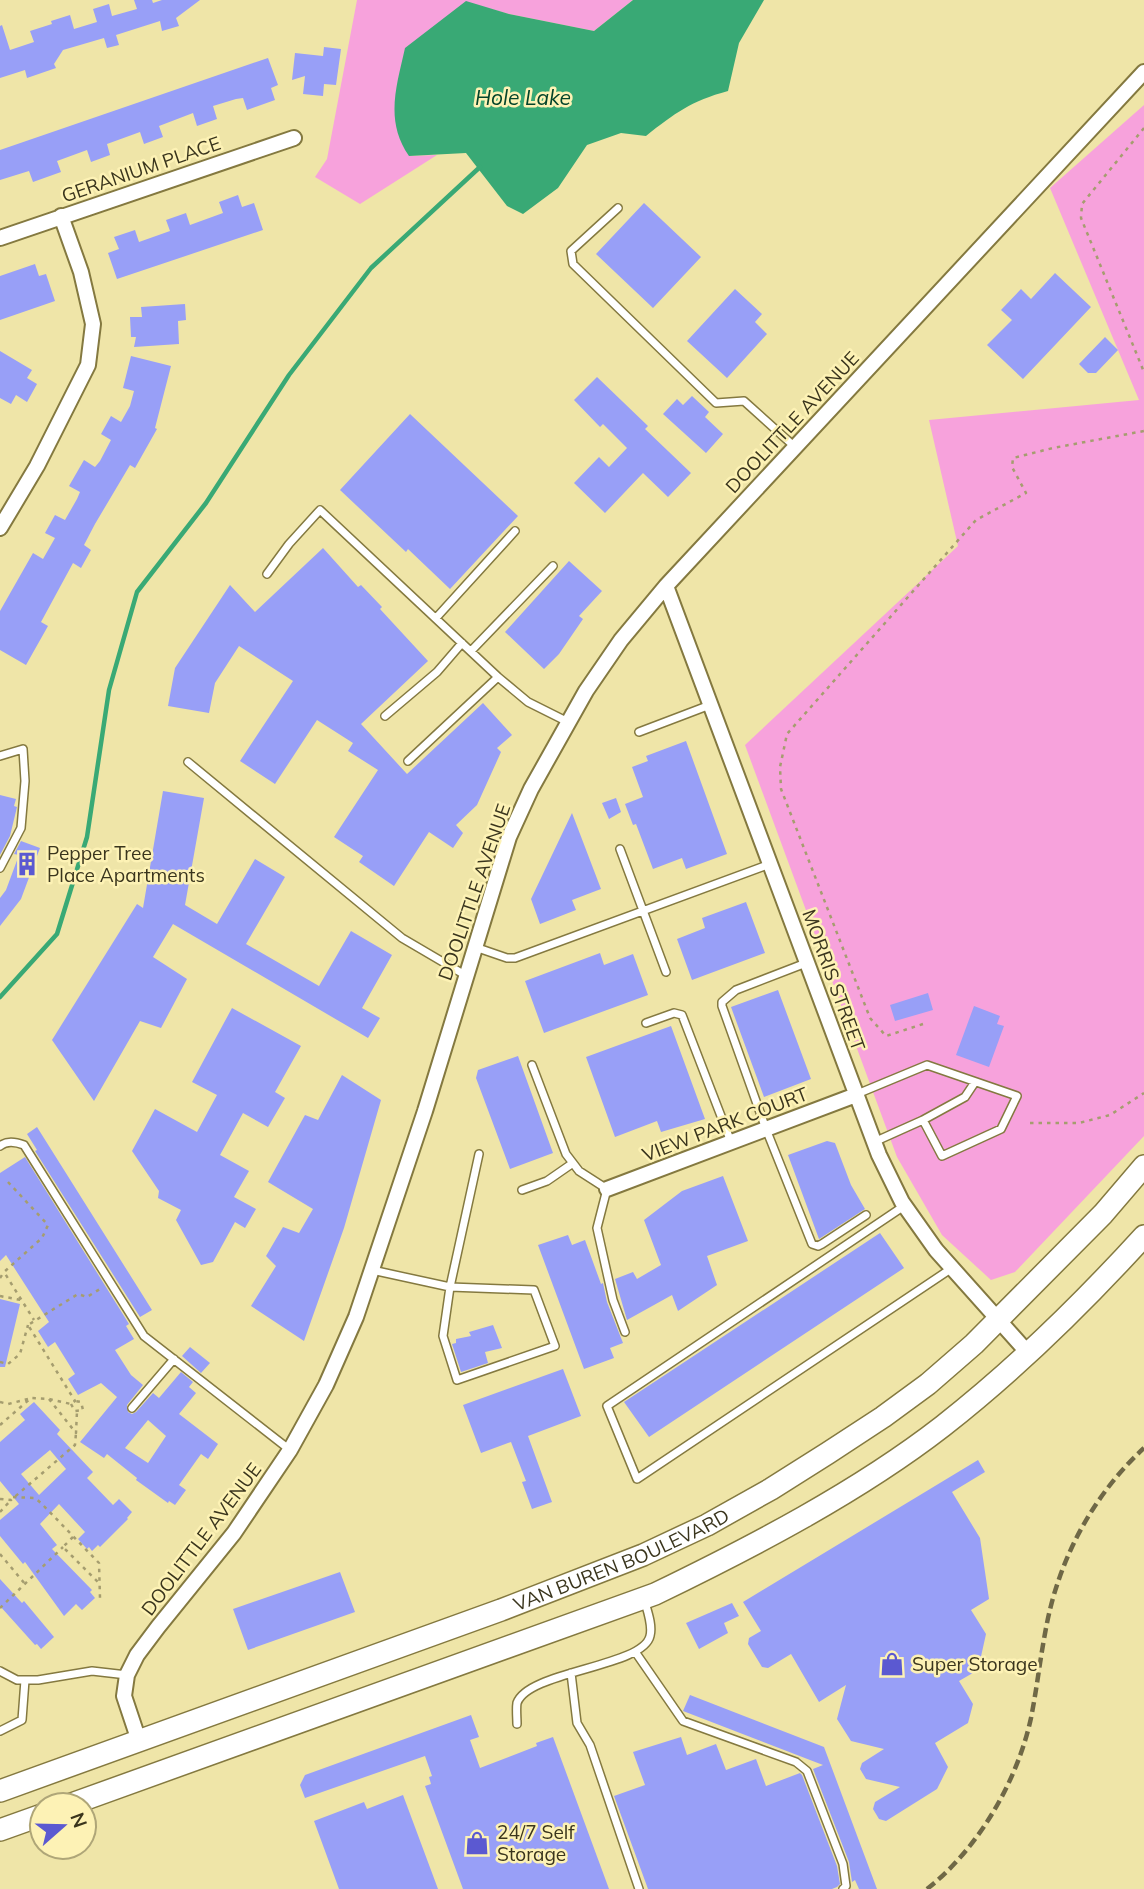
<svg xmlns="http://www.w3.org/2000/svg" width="1144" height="1889" viewBox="0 0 1144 1889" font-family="Mulish,sans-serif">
  <rect width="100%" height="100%" fill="#efe5a8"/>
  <path fill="#f7a2dc" d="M357,0H633L594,31L509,14L466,2L437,25L409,156L437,155L360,204L315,177L327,159Z
    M1144,105V1136L1015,1272L991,1280L942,1235L897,1157L745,745L958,546L929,420L1139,400L1050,188Z"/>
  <path fill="#39a975" d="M633,0H764L739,43L728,91C691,101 675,113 646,136L621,133L587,145L558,188L523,214L507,206L466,153L409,156C385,121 396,88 405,48L466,1L509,14L594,31Z"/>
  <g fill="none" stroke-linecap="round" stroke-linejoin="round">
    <path stroke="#39a975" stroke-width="4.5" d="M0,997L57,934L87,837L109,690L137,592L206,503L289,375L371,268L480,167"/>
  </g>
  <path fill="#989ff7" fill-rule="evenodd" d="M134,0H152L153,3L162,0H200L176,18L179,26L162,31L160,21L116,35L119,45L107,48L104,38L63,50L54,64L56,68L27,78L25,70L0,78V26L2,25L10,50L34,42L30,31L52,24L51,21L70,15L74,29L97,22L93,9L109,4L112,16L137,9Z
    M324,47L341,49L336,85L324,84L323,96L303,94L305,76L292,80L295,53L323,56Z
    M268,58L278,85L271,88L275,100L247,110L243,98L236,99L213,106L217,119L197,126L193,113L159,126L163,137L144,144L140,132L107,144L110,155L91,162L87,150L57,161L61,172L33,182L29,171L0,180V150Z
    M238,195L242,207L254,203L263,230L117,279L108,253L119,249L114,237L135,230L139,242L170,231L166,220L186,213L190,225L223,213L219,202Z
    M644,203L701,257L653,308L596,254Z
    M35,264L39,276L46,274L55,301L0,320V276Z
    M1055,273L1091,307L1023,379L987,345L1012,320L1001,310L1021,289L1031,299Z
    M735,289L762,314L755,322L767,334L727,378L687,341Z
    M185,304L186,320L178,321L179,344L134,347L136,337H131L130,317H142L141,307Z
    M1105,337L1118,350L1096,373H1088L1079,364Z
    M0,351L32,370L27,378L37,384L27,402L16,395L11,404L0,398Z
    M131,356L171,366L155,428L157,429L135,468L130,465L95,524L84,545L91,550L81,568L73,563L41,622L48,626L26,665L0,650V611L33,553L43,559L55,538L45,533L55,515L65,520L77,499L80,492L69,486L84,460L95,467L100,461L111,440L101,434L111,416L121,422L130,406L134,391L123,388Z
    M597,377L648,426L645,429L691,473L668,497L643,473L605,513L574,483L599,457L609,467L627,448L603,424L600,427L574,400Z
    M692,396L709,412L705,417L723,434L706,453L663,414L677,399L683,405Z
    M410,414L518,516L450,589L408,549L406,552L340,490Z
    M323,548L358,587L361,585L382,607L380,609L428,661L361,724L407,774L483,703L512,735L497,748L501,752L477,805L456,825L463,833L453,848L429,832L394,886L359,862L363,856L334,837L378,770L348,751L353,743L317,720L275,784L240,761L293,681L239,646L215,683L209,713L168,706L175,668L230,585L255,612Z
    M569,561L602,591L579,616L583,619L559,654L544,669L505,632Z
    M686,741L727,854L686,869L682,858L653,869L636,824L633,825L625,804L643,797L632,767L648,761L646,756Z
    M163,791L204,798L185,905L217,924L255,859L285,877L246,944L319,986L351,931L392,955L362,1008L380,1018L368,1038L173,924L153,957L187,979L161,1028L140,1021L94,1101L52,1040L137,904L143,908Z
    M0,795L16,799L14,806L17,807L10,836L0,855Z
    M616,798L621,812L609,819L602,803Z
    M572,813L601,889L572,900L576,910L540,924L531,899Z
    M21,841L40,848L21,899L0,926V898L6,890L19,855L14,854Z
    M746,902L765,953L692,980L677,939L705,928L702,918Z
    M600,953L604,965L633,954L648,995L544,1033L525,981Z
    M778,990L811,1079L764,1097L731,1007Z
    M928,993L933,1010L895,1021L890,1005Z
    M974,1006L1000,1016L997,1024L1004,1026L989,1067L956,1055Z
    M232,1008L301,1046L275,1092L285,1098L268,1127L243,1113L220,1155L249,1171L234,1197L256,1209L245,1228L235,1222L213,1262L201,1265L176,1220L181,1210L158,1198L159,1191L132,1151L155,1109L197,1132L217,1095L192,1082Z
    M671,1026L705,1119L661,1132L657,1121L615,1137L586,1057Z
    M518,1056L553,1153L510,1169L476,1078L478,1070Z
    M342,1075L381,1100L344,1228L304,1341L251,1306L276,1266L266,1256L283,1227L299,1233L313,1209L268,1182L305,1115L318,1120Z
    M37,1127L152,1310L140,1317L35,1151L37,1150L27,1134Z
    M827,1141L835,1143L851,1185L865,1209L819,1239L788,1155Z
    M25,1157L129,1324L126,1326L134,1339L115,1350L131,1375L143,1385L127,1405L128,1412L132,1414L136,1412L153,1393L159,1398L181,1372L193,1382L189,1387L196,1393L179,1414L218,1444L208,1459L201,1454L179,1485L186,1490L175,1505L169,1501L168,1503L136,1480L137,1478L107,1454L104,1458L80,1442L117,1397L101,1383L78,1395L68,1379L75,1374L55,1342L48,1347L38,1331L49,1322L6,1255L0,1261V1173ZM148,1420L166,1436L148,1463L125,1448Z
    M723,1176L748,1241L707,1256L717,1285L678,1311L672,1295L627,1320L615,1279L633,1272L637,1279L661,1265L644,1220L682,1191Z
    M880,1233L904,1268L649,1437L624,1402Z
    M568,1235L572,1245L585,1240L601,1284L603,1283L607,1302L623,1343L610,1348L614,1358L584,1369L538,1245Z
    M0,1299L20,1304L5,1367H0Z
    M493,1325L502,1348L485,1352L488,1363L461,1372L452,1344L456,1343V1339L471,1336L469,1332Z
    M190,1347L210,1363L201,1373L182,1356Z
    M563,1369L581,1416L528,1436L552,1502L532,1509L522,1482L526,1481L511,1442L481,1453L463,1405Z
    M34,1402L60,1430L57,1434L93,1472L87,1478L113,1505L119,1499L132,1512L127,1518L128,1519L100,1547L98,1545L92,1551L89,1547L87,1549L78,1539L85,1532L59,1504L40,1524L57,1545L52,1549L92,1590L90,1592L95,1598L82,1610L76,1604L64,1616L25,1562L23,1564L0,1536V1520L19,1504L0,1481V1442L25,1420L20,1414ZM50,1450L66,1469L39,1495L21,1474Z
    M978,1460L985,1472L952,1492L980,1538L989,1599L971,1610L986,1634L978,1670L959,1681L973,1704L968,1723L935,1743L948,1767L937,1789L886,1821L879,1819L873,1809L875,1802L900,1787L866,1779L860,1769L862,1763L884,1749L851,1741L837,1719L846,1685L819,1702L791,1654L768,1668L762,1667L748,1644L749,1638L761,1631L743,1602Z
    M340,1572L355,1612L248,1650L233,1609Z
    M0,1579L22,1603L24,1601L54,1637L41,1649L37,1644L35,1645L0,1606Z
    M732,1603L739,1616L724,1623L728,1633L699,1649L686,1623Z
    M690,1695L824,1747L877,1889H859L855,1880L852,1882L849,1862L813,1769L823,1765L683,1711Z
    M471,1715L479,1737L470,1740L480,1768L537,1746L536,1743L553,1737L609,1889H463L425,1786L431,1784L429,1777L432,1776L425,1756L305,1798L300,1785L305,1775Z
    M681,1737L687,1755L716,1744L726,1770L756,1759L766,1786L800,1773L802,1775L837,1866L840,1884L837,1887L832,1889H648L614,1796L645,1785L633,1752Z
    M403,1795L438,1889H339L314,1821L364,1802L367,1809Z"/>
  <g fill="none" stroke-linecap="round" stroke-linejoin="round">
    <g stroke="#847940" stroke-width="10">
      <path id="lane" d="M618,208L571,251L573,264L716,403L744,401L795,447
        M267,574L289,544L320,510L498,677L528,702L568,722
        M436,618L515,531
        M471,651L553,566
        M385,716L437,672L462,643
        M639,732L710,705
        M0,756L23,749L25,781L21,828L0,868
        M408,761L498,677
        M188,762L402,938L465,975
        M620,849L666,972
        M475,947L507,958H515L770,864
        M806,963L736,990L722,1002V1006L766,1129L812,1244L818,1246L822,1244L866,1215
        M646,1023L674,1013L682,1015L731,1142
        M532,1065L566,1154L579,1171L607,1189L597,1228L613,1300L625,1332
        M857,1094L927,1065L1017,1096L1001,1129L942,1156L923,1120L874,1142
        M923,1120L965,1097L975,1082
        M0,1146C7,1140 16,1142 24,1145L144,1336L290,1450
        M522,1190L547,1181L573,1163
        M904,1206L607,1406L637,1479L952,1268
        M372,1270L450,1287L479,1154
        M450,1287L534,1290L555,1346L457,1380L443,1336Z
        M132,1408L174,1359
        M636,1653L683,1721L796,1762L807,1771L843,1864L846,1886L843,1889
        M0,1671L17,1680H38L92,1671L127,1675
        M571,1673L577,1723L590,1745L639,1889
        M517,1724C517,1718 516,1709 517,1703C528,1671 643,1667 650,1636C653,1625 647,1610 644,1599
        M0,1731L22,1720L25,1680"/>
    </g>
    <g stroke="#847940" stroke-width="18">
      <path id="street" d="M0,238L294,138
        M0,528L37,466L88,365L93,324L81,272L61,216
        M666,586L879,1155L902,1202L936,1250L1028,1353
        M607,1189L856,1095
        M139,1741L124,1696L127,1675L137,1655L158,1627L234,1533L290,1450L326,1385L356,1317L425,1111L509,837L531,789L586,691L621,640L666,586L1144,72"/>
    </g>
    <g stroke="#847940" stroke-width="24">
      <g id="primary">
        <path id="s1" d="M0,1791L501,1610L643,1555L707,1525L771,1489L828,1453L883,1417L928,1384L974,1344L1103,1214L1144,1166"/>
        <path d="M69,1805L655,1594C752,1547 858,1492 943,1426C1016,1369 1082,1304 1144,1236"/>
        <path d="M0,1830L42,1815"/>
      </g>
    </g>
    <path stroke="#a59d6f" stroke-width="2.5" stroke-dasharray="3.5 5" stroke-linecap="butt" d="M1144,128L1082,204L1081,218L1144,372
      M923,1024L886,1036L870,1018L781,789L780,767L787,734L976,520L1026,493L1012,467L1013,458L1053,448L1144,431
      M1030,1123H1079L1110,1115L1144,1093
      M8,1182L48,1225L42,1238L4,1272L34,1320
      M0,1278L4,1272
      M0,1296L21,1300
      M0,1362L8,1364L20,1354L28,1325
      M49,1399L76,1433L77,1411
      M0,1402L8,1404L28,1399
      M71,1404L75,1411L83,1410L81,1402L75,1401
      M0,1425L31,1398L49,1399L71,1404L75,1401L28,1325L78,1294L87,1297L100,1289
      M13,1497L35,1498L41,1503L99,1563L100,1598
      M0,1499L11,1500L75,1445L76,1433
      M0,1512L11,1500
      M73,1537L63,1547L100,1584
      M0,1554L25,1584
      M0,1608L63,1547"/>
    <use href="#lane" stroke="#fff" stroke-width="7"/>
    <use href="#street" stroke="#fff" stroke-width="14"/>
    <use href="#primary" stroke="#fff" stroke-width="21"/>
    <path stroke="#6f6846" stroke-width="4.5" stroke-dasharray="10 5" stroke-linecap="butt" d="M927,1889C978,1849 1017,1782 1031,1718C1040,1673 1043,1625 1058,1582C1075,1531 1105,1484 1144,1448"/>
  </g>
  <defs>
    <g id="building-bare" transform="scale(1.89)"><path d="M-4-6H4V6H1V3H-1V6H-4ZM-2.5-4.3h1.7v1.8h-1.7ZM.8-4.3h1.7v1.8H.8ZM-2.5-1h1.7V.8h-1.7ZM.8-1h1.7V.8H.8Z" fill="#5b59d1" stroke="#fdf2b5" stroke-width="2.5" paint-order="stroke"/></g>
    <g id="shop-bare" transform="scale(1.89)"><path d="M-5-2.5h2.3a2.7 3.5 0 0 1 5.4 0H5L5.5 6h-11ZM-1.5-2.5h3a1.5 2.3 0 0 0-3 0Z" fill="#5b59d1" stroke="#fdf2b5" stroke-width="2.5" paint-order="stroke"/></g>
  </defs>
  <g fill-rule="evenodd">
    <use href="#building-bare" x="27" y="864"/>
    <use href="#shop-bare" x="892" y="1664"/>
    <use href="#shop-bare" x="477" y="1843"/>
  </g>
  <g text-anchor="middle" stroke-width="5" stroke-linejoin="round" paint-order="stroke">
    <g font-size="19" fill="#3a351d" stroke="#fdf2b5">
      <text transform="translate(141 169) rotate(-19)" y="7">GERANIUM PLACE</text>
      <text transform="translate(792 422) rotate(-47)" y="7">DOOLITTLE AVENUE</text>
      <text transform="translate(474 892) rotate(-71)" y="7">DOOLITTLE AVENUE</text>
      <text transform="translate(834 980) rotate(70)" y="7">MORRIS STREET</text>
      <text transform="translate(725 1124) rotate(-21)" y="7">VIEW PARK COURT</text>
      <text transform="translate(201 1539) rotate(-53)" y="7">DOOLITTLE AVENUE</text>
      <text dy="7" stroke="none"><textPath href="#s1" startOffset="663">VAN BUREN BOULEVARD</textPath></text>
    </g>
    <g font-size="19" fill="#3a351d" stroke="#fdf2b5" text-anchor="start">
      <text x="47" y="860">Pepper Tree<tspan x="47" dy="22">Place Apartments</tspan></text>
      <text x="912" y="1671">Super Storage</text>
      <text x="497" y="1839">24/7 Self<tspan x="497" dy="22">Storage</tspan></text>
    </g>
    <g font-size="21" font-style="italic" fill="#04442a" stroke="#fdf2b5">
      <text x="523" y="105">Hole Lake</text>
    </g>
  </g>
  <g transform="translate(63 1826) rotate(70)"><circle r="33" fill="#fdf2b5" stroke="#afa678" stroke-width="2"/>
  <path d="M0-5L12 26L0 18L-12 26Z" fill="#5b59d1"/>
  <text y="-10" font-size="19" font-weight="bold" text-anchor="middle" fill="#3a351d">N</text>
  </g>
</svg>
